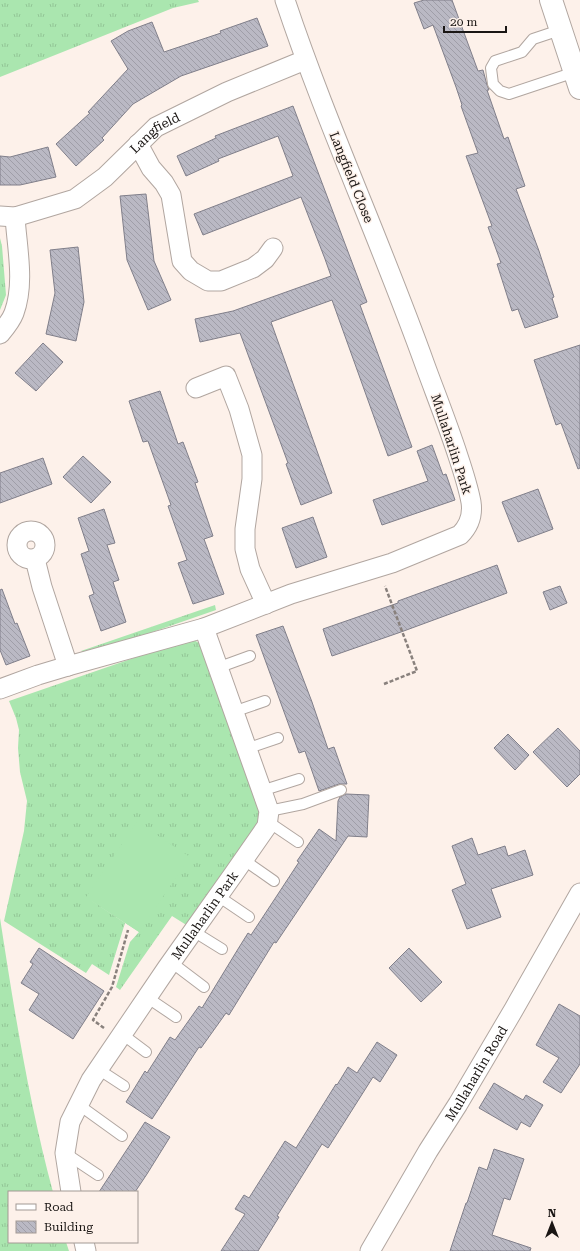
<svg xmlns="http://www.w3.org/2000/svg" width="580" height="1251" viewBox="0 0 580 1251" font-family="'Roboto Serif',serif">
  <defs>
    <pattern id="grass-tufts" width="24" height="20" patternUnits="userSpaceOnUse"><rect width="24" height="20" fill="#aae6af"/><path d="M3 7l-1-3M5 7V3M7 7l1-3M15 17l-1-3M17 17v-4M19 17l1-3" fill="none" stroke="#92c596"/></pattern>
    <pattern id="building-back-hatch" width="6" height="6" patternUnits="userSpaceOnUse"><rect width="6" height="6" fill="#bab9c4"/><path d="M-1 5l2 2M0 0l6 6M5-1l2 2" fill="none" stroke="#9f9ea8"/></pattern>
  </defs>
  <rect width="100%" height="100%" fill="#fdf1ea"/>
  <path fill="url(#grass-tufts)" d="M0,0H198L199,2L173,8L0,77Z
    M0,238L2,246L6,295L0,310Z
    M215,605L216,610L95,652L84,653L81,651Z
    M194,640L199,643L259,798L260,819L188,926L172,916L120,990L116,987L130,942L139,932L86,897L125,923L109,975L92,964L86,973L4,921L24,831L27,801L20,772L18,748L19,730L16,718L9,701L183,641Z
    M0,918C14,1009 29,1103 53,1192H9V1242H66L69,1251H0Z"/>
  <path fill="#aae6af" d="M137,822L190,857L139,932L86,897Z"/>
  <path fill="url(#building-back-hatch)" stroke="#807f8a" d="M424,0H452L478,71L483,70L487,85L489,90H487L504,139L508,137L525,186L516,189L539,251L554,297L552,298L558,317L525,328L518,309L512,311L497,264L501,263L488,227L492,226L466,156L478,153L461,106L462,105L456,87L433,25L424,29L414,3Z
    M257,18L268,46L181,76L133,104L102,138L104,140L76,166L56,144L90,113L88,112L128,69L111,41L128,31L152,22L164,52L221,33L220,31Z
    M293,106L367,302L360,305L412,447L388,456L332,300L271,322L332,493L301,505L286,464L288,463L240,333L200,342L195,319L233,311L331,276L325,259L301,197L203,235L194,214L293,176L278,136L218,159L219,161L186,176L177,156L216,138L215,136Z
    M48,147L56,177L20,185H0V156L10,157Z
    M146,194L154,261L171,300L148,310L127,260L120,196Z
    M78,247L84,302L76,341L46,334L55,293L50,250Z
    M43,343L63,362L36,391L15,373Z
    M580,345V468L578,469L561,423L556,425L534,360Z
    M160,391L178,444L183,442L198,482L195,483L213,536L204,539L224,594L193,604L178,563L187,560L168,506L171,505L148,441L143,442L129,401Z
    M432,445L443,475L446,474L455,500L382,525L373,500L428,481L417,451Z
    M83,456L111,482L91,503L63,477Z
    M43,458L52,484L0,503V473Z
    M538,489L553,529L518,542L502,502Z
    M104,509L115,543L107,545L119,580L113,582L126,622L101,631L89,596L94,594L81,554L89,551L78,518Z
    M313,517L327,557L296,568L282,528Z
    M497,565L507,593L401,632L332,656L323,629L398,603V601Z
    M560,586L567,603L550,610L543,592Z
    M2,589L15,624L17,623L30,656L6,665L0,650V590Z
    M283,626L312,702L328,749L334,747L347,784H339L319,791L305,751L299,753L256,635Z
    M558,728L580,751V774L567,787L533,752Z
    M508,734L529,755L515,770L494,748Z
    M346,794L369,795L367,837L348,836L276,943L274,942L229,1015L226,1013L201,1048L199,1047L152,1119L126,1102L145,1071L147,1073L170,1037L175,1040L199,1006L202,1008L238,949L248,933L251,935L278,894L299,862L297,861L319,829L336,841L338,801L340,797Z
    M472,838L478,855L505,846L508,856L525,850L533,875L491,889L501,917L467,929L452,890L466,884L452,846Z
    M39,948L104,991L73,1039L29,1010L39,994L21,983L33,964L30,962Z
    M409,948L442,982L421,1002L389,968Z
    M559,1004L580,1016V1064L561,1093L543,1082L559,1058L536,1045Z
    M377,1042L397,1055L380,1082L373,1077L328,1148L322,1144L277,1216L279,1217L258,1251H221L245,1214L235,1209L244,1195L249,1198L285,1141L296,1148L336,1084L337,1085L348,1067L357,1073Z
    M494,1083L523,1100L526,1095L543,1105L530,1127L521,1122L517,1130L479,1108Z
    M145,1122L170,1137L147,1174L135,1192H99Z
    M494,1149L524,1159L510,1200L504,1198L492,1235L531,1248L530,1251H450L466,1203H467L479,1167L487,1170Z"/>
  <g fill="none" stroke-linecap="round" stroke-linejoin="round">
    <g stroke="#b1a6a0" stroke-width="12">
      <path id="lane" d="M560,30L533,39L522,52L495,61L491,68L493,84L500,91L509,94L575,72
        M217,668L250,656
        M233,712L265,701
        M246,749L278,738
        M261,791L299,779
        M269,811L303,804L341,790
        M267,821L298,842
        M244,860L274,881
        M218,896L249,917
        M193,931L222,949
        M171,962L204,987
        M145,996L176,1017
        M122,1034L146,1052
        M98,1069L124,1086
        M79,1105L122,1136
        M65,1153L98,1175"/>
    </g>
    <g stroke="#b1a6a0" stroke-width="21">
      <g id="street">
        <path d="M138,144L151,168L164,183L171,195L182,261L191,271L208,281H221L253,268L265,259L273,248"/>
        <path id="s1" d="M0,216L15,217L75,199L105,177L156,127L227,92L305,60"/>
        <path d="M0,334C5,328 11,321 14,313C25,283 17,248 15,217"/>
        <path d="M196,388L226,376L239,409L252,455V479L245,529V549L250,569L266,604"/>
        <circle cx="31" cy="545" r="14"/>
        <path d="M35,559L42,587L68,666"/>
        <path d="M0,689L38,675L68,666L204,628L291,594L392,563L460,535C469,526 473,515 471,502C468,486 463,471 458,456C448,425 436,395 425,365C381,242 326,123 285,0"/>
        <path id="s2" d="M71,1192L65,1153L70,1122L91,1080L167,968L235,872L267,826L269,811L204,628"/>
        <path d="M84,1242L86,1251"/>
        <path id="s3" d="M370,1251L428,1151L458,1104L514,1009L580,893"/>
      </g>
    </g>
    <g stroke="#b1a6a0" stroke-width="24">
      <path id="secondary" d="M551,0L580,88"/>
    </g>
    <path stroke="#89817d" stroke-width="2.5" stroke-dasharray="4 2" stroke-linecap="butt" d="M384,684L417,671L385,586
      M104,1028L93,1020L112,987L128,930"/>
    <use href="#lane" stroke="#fff" stroke-width="10"/>
    <use href="#street" stroke="#fff" stroke-width="19"/>
    <use href="#secondary" stroke="#fff" stroke-width="22"/>
  </g>
  <g text-anchor="middle" stroke-width="3" stroke-linejoin="round" paint-order="stroke">
    <g font-size="13" fill="#1a1614" stroke="#fdf1ea">
      <text dy="5" stroke="none"><textPath href="#s1" startOffset="182">Langfield</textPath></text>
      <text transform="translate(352 177) rotate(68)" y="5">Langfield Close</text>
      <text transform="translate(452 444) rotate(72)" y="5">Mullaharlin Park</text>
      <text dy="5" stroke="none"><textPath href="#s2" startOffset="318">Mullaharlin Park</textPath></text>
      <text dy="5" stroke="none"><textPath href="#s3" startOffset="207">Mullaharlin Road</textPath></text>
    </g>
  </g>
  <rect x="8" y="1191" width="130" height="52" fill="#fdf1ea" stroke="#a29994"/>
  <rect x="16" y="1204" width="20" height="6" fill="#ffffff" stroke="#a29994"/>
  <text x="44" y="1211" font-size="12" fill="#1a1614">Road</text>
  <rect x="16" y="1221" width="20" height="12" fill="url(#building-back-hatch)" stroke="#a29994"/>
  <text x="44" y="1231" font-size="12" fill="#1a1614">Building</text>
  <g transform="translate(552 1223)" stroke="#fdf1ea" stroke-width="3" paint-order="stroke">
  <path d="M0-3L7 15L0 10L-7 15Z" fill="#1a1614"/>
  <text y="-6" font-size="11" font-weight="bold" text-anchor="middle" fill="#1a1614">N</text>
  </g>
  <path d="M444 26v6h62v-6" fill="none" stroke="#1a1614" stroke-width="2"/>
  <text x="450" y="26" font-size="12" fill="#1a1614" stroke="#fdf1ea" stroke-width="3" paint-order="stroke">20 m</text>
</svg>
